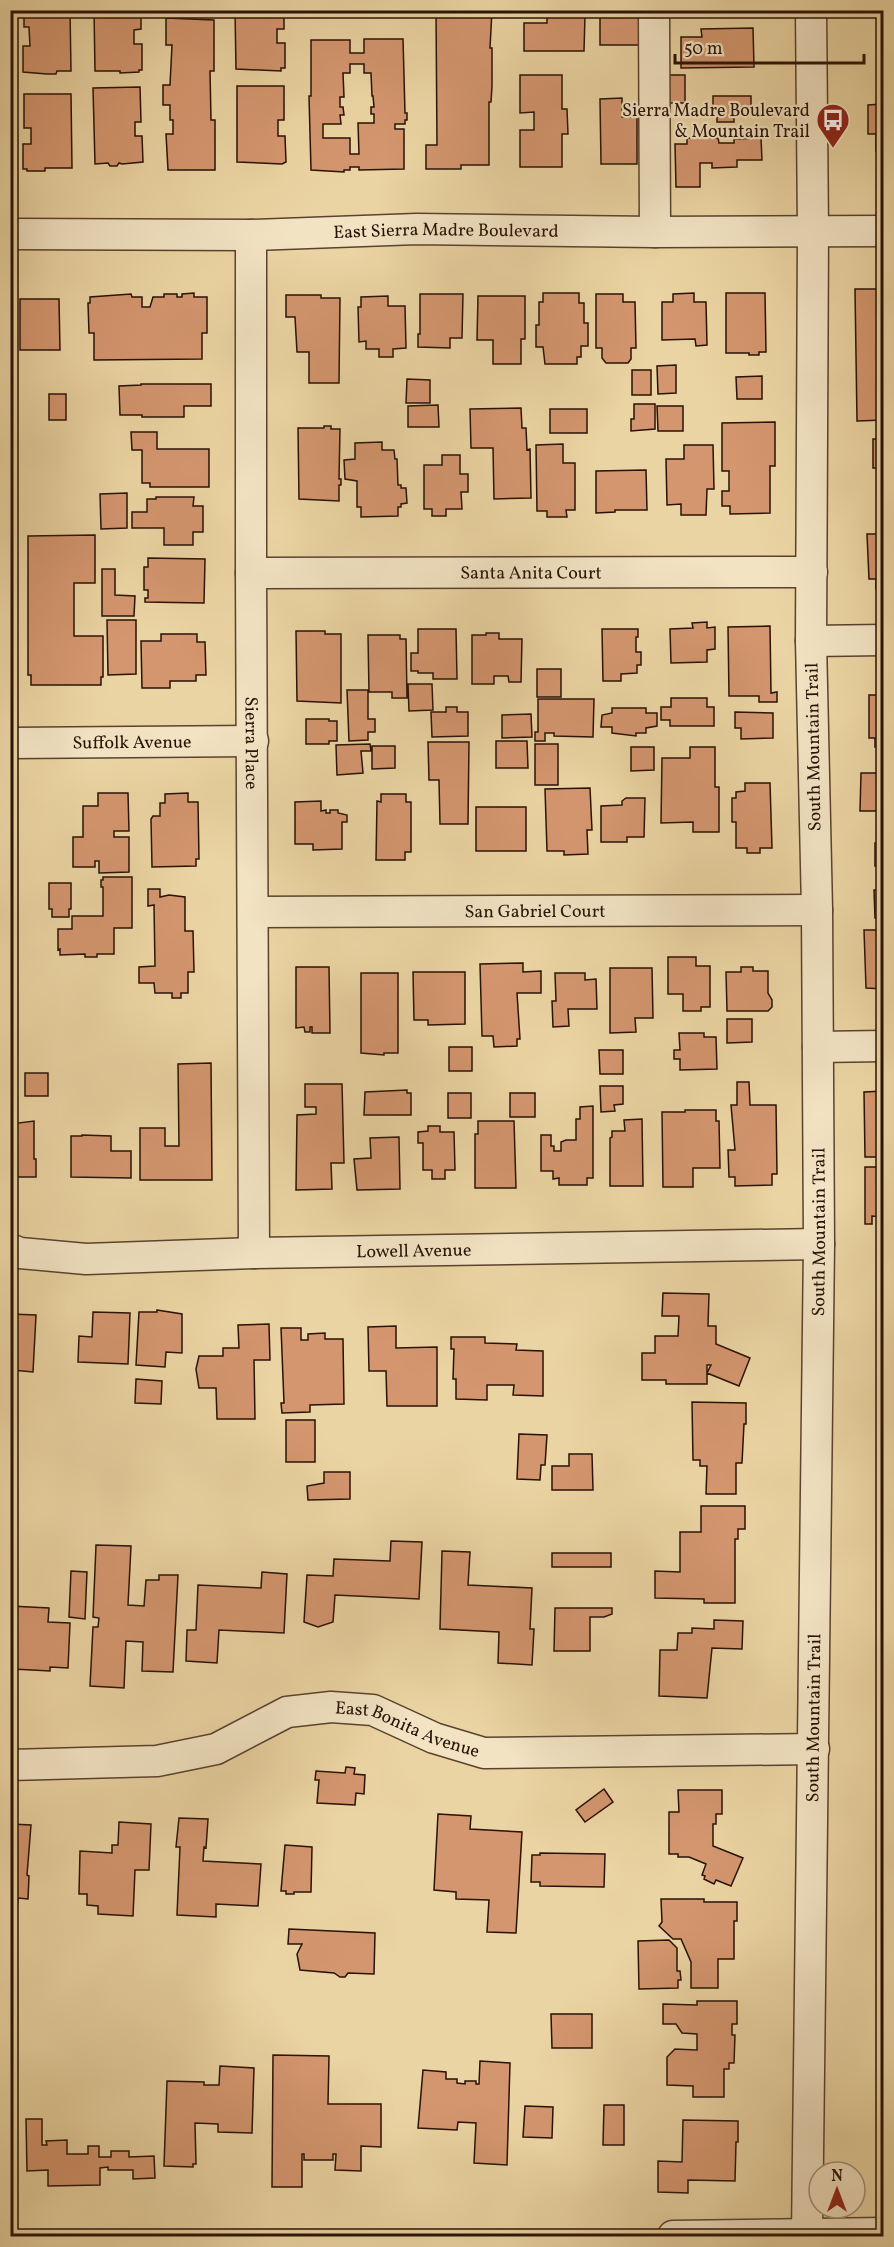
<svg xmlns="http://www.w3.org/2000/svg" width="894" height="2247" viewBox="0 0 894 2247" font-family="Vollkorn,serif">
  <rect width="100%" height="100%" fill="#ebd4a3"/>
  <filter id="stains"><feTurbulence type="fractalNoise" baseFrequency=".00333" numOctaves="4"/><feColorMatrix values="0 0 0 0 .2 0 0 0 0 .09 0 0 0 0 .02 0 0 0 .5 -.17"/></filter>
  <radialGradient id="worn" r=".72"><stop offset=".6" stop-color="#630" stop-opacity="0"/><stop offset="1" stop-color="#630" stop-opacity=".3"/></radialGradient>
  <path fill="#d4966f" stroke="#291206" stroke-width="1.5" fill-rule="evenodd" d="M24,10H70L71,71H57L56,74H47L23,72V46H30L29,27H24Z
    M94,10H141V29L134,30V44H142V70H139V72L120,73V71H95Z
    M235,10H284V29H277V43H285V68H281V71L236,69Z
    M436,10H492L490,48H492V86L491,102H489V165H461V169H426V145H437Z
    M681,10H753V16H703V14H681Z
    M600,13H617V17H641L640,45H600Z
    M547,15H585L584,51H524V23H547Z
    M166,18L214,20V71H210L211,120H215V170H168L166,134H173V120H170V105H163V85H170L172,45H166Z
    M753,28L754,67L681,68V37H702L701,29Z
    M364,39H403L405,113H407V120H405V124H395V129H404V169L359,170V167H350V170H344V172L311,170L309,96H311V40H350V53H364ZM350,64H364V73H371L372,96H373L374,107H371V114H374V123H358L359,154H350V138H323V124H341L340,115H344L343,107H340V97H344L343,73H350Z
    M881,48H884V154L876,151V134H868V105L883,104V94L878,92Z
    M520,75H562V109H567L568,134H562V167H520V130H534V112L520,113Z
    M664,75H685V103H664Z
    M237,86H284V120H278V136H285L286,162L282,164L237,162Z
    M140,87L141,122H135V136H142L143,162L122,164L119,163L117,166H110L108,163L95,164L93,88Z
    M24,94H71L72,168H45V171H27V169H23V144H31V128H24Z
    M713,96H751V107H734V122H717V107H713Z
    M622,98V117H637V164H601L600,99Z
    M687,138H718L719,143H734V139L761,138L762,160H737V167L712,168V163H700V187H676L675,144H687Z
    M855,289H884V420L857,421Z
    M194,293V297H207V333H202V359L94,360V333H89L88,303H90V297L131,294L132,297H142V307H150L153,297H164V294H177V297H182V294Z
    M543,293H579V303H584V323H588V346H581V357H577V364H545L543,347H536V325H539V302H543Z
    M694,293V302H706L707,345L696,346L695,339L662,340V302H673V294Z
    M726,293H765L766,352H759V355H749V353H726Z
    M420,294H463L462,338H450V348L418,347V334H420Z
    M596,294H623V302H635L636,348H631V359L628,363H606L602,358V348H596Z
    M286,295H321V298H340L339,383H309V352H297L295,317H286Z
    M388,296V306H405L406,348L393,349V357H379V349H366V341L359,342L358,307H361V297Z
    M478,296H525V339H521V364H493V340H477Z
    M20,299H59L60,350H20Z
    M676,365V393L658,394L657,366Z
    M632,370H651V395H632Z
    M762,376V399H737L736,377Z
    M407,379L430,380V403H406Z
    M141,384H211V406H184V417H142V415H120L119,386L141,385Z
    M49,394H66V420H49Z
    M634,404H655V429L631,431V419H634Z
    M438,405L439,427H408V406Z
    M657,406H683V431H658Z
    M521,408L522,428H526L527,450L530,449L531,498L494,499L493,448H471L470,409Z
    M550,409H587V433H550Z
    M775,422V466H770V513L730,514V506H722V491H729V471H722V423Z
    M324,426H331V429H340L339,479H341V485H339V501L299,499L298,428H324Z
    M131,432H157V449H209V487H150V483H142V450H132Z
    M873,439H884V468H873Z
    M382,442V450H394L395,459H397L398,485H401V488H406L407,503L401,504V507H398V516L361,517V507H357V481L345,479L344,460L355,459V443Z
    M563,444V463H575V510H566L567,517H547V511H537L536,445Z
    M684,445H713L714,489H707L706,515H681V504L667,505L666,459H684Z
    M442,455H460V474H468V492H461L462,509H446V516H432V509H424V465H442Z
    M646,470L647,510H615V512L596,513V471Z
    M127,493V528L101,529L100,494Z
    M156,497H194L193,506H203V532H193V545H164V528H132V512H147V499H156Z
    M877,525H884V589H876V579H869L867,534H877Z
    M95,535V583H74V636H103V677H101V685H31V675H28V536Z
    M148,558L205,559L204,603L145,602V598H148V590H144V567H148Z
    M102,569H115V595L135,596L134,616H102Z
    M107,620H136V674L108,675Z
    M707,622V628L715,627V649L707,650V662L671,663L670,629L693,628L692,623Z
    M770,626L771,693L777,692V702H759V696H729L728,627Z
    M418,629H456L457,679H433V673H418V671H411V653H418Z
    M602,629H638V637H636V652H641V665H637V673L621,674V681H603Z
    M296,631H325V634H341V703L297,701Z
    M486,633H499V639H522L521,682H509L508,676H494V684H472V635H486Z
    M161,634H197V642H205L206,675H196V681H170V688H142L141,641H161Z
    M368,635H400V639H406L407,698H392V692H369Z
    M537,669H561V697H537Z
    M408,684H432L433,710L409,711Z
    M347,690H368V719H375V732H368V740L349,741Z
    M869,695H884V747H875V738H869Z
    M671,698H707V707H714V726H670V720H661V707H671Z
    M538,699H594L593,737L554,736V733H545V741H535V732H538Z
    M446,707H457V712H468V736L432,737L431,712H446Z
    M612,708H646V713H657V726L646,728V733H636V736L612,733V727H601L602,715L612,713Z
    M735,712L773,713V738L741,739V728H735Z
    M531,714L532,737L502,738V715Z
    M306,719H329V721H337V741H329V744H306Z
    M496,741H527L528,768H496Z
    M428,742H469L468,824H440L439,780H429Z
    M370,744L371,751H361L363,773L337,775L336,745Z
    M535,744H558V785H535Z
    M372,746H395V768L372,769Z
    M631,747H654V770L631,771Z
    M690,747H715V787H719V832H693V822L661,823L662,758H690Z
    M881,770L884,771V811H860L861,773H876Z
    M745,783H770L772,848H760V853H747V848H736V822H732V798H736V792L745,791Z
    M590,788L592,830H587L588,854L564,855V851H547L545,789Z
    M98,793H128L129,831H114V837H129V872L99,873V861H95V867H73V837H83V806H98Z
    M188,793V802H198L199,859H196V866L152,867L151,819L153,816H160V803H165V794Z
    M381,794H406V802H411V852H405V860H376L377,801L381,802Z
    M626,798H645L644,837H627V842H601V806L622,805V801Z
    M321,801V811L326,810V813H330V810H338V813L347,815V822H342V849L313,850V844H295V802Z
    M476,807H526V851H476Z
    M875,843H884V866H875Z
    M103,877H132V928H114V954H97V957H85V954L60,955V949L58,950V929H72V916H103V887H101V880H103Z
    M49,883H71V909H69V917H52V909H49Z
    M148,889H160V897L169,895L185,897V931H193L194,972H188V993H181V998H172V993H155L154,983H139V967L155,966L154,905L148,906Z
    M874,890H884V918H875Z
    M10,912H16L17,938H10Z
    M864,930H875L884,934V989L866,988Z
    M668,957H696V966H710V1007H701V1011H683V994H668Z
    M523,963V972L541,971V993H517L520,1039H517V1046L494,1047L493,1036H482L480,964Z
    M296,967H329L330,1033H312V1027H310V1032H305L304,1027L296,1028Z
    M741,967H753V971H768V993L772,1000V1007L768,1011H727L726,972H741Z
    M610,968H652L653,1018H635L636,1032L610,1033Z
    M413,972H465V1024L428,1025V1020H414Z
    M361,973H398V1053H384V1055L361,1053Z
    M555,973H585V980L596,979L597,1009H568L569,1026L553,1027L552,1001H556Z
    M727,1019H752V1042L727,1043Z
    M679,1033H704V1037H716L717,1069L680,1070V1059H674V1050H680Z
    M449,1047H472V1071H449Z
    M599,1050H623V1074H600Z
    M211,1063L212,1180H140V1128H165V1146H179L178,1064Z
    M25,1073H48V1096H25Z
    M737,1082H749L750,1105H776L777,1174H772V1185L735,1186V1177H729L728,1150H735L731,1105H737Z
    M305,1084H342L344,1163H331L332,1189L296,1190L297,1115L316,1114V1107H305Z
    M600,1086H623V1104L614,1105L615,1111L601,1112Z
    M10,1089L11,1124L34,1121V1159H36V1177H10Z
    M407,1090V1093H411V1115H364L365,1092Z
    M884,1091V1159H877V1157H865L864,1092Z
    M448,1093H471V1118H448Z
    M510,1093H535V1117H510Z
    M593,1106V1178H587V1185H559V1178L553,1179V1171H541V1135H551V1146H554V1151H561V1142L566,1140H576V1119H580V1107Z
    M685,1110H716V1121H719L720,1168H693V1187H663L662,1112H685Z
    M642,1119L643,1186H610V1138L612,1137V1131H625L624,1120Z
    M478,1121H514L516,1188H475V1134H478Z
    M428,1126H440V1132H454L455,1170H445V1179H432V1170H423V1143H418V1132L428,1131Z
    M82,1135L111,1136V1151H131V1178L71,1177V1136H82Z
    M399,1137L400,1189L357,1190L354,1159L371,1158L370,1138Z
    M865,1167H884V1217L872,1216V1224H865Z
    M663,1293L709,1294L708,1326H716V1344L750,1358L739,1386L707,1373L711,1365H707V1384H666V1380H642V1353H655V1336H678L679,1316H662Z
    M157,1310L182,1314V1353L166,1352L165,1367L136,1365L139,1312H157Z
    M93,1312L130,1313L128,1364L78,1362L79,1336L92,1337Z
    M10,1314L36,1315L33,1372L12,1370Z
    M269,1324L270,1360H254L255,1419H217L216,1388H199L196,1369L199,1356H223V1348H239L238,1325Z
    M396,1326V1348L437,1347V1406H387L386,1371H369L368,1327Z
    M281,1328H301V1340H308V1334L325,1333V1339H343L344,1404L310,1405V1412L282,1413L281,1403H284Z
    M451,1337H485V1343L517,1344L516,1350L543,1351V1396L513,1395L514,1385H487V1400L456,1399V1379H453L454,1349H451Z
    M136,1379L162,1381L161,1404L135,1403Z
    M692,1402L746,1403V1424H744L742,1463H736V1494H706L707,1466H700V1460H693Z
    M286,1420H315V1462H286Z
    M519,1434L547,1435L545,1465H541L540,1480L517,1479Z
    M569,1454H592L593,1490H552V1466H569Z
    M324,1472H350V1499L308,1500L307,1486L324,1483Z
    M701,1506H745V1529H738V1539H735V1603H704V1599L655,1598V1571L680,1572V1532H701Z
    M391,1541L422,1542L419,1599L335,1595L333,1622L318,1627L304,1622L307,1575L333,1576L334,1559L390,1561Z
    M96,1545L131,1546L128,1605L144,1606L146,1580H159V1575H178L173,1672L142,1671L143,1642L126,1641L124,1688L90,1686L93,1627H98L99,1618L93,1617Z
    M442,1551L470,1552L468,1585L532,1588L530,1629H534L532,1665L498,1663L499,1632L440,1629Z
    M552,1553H611V1567H552Z
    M71,1571L87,1572L85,1619L69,1617Z
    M262,1572L287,1574L284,1633L219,1630L217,1663L186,1661L187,1630H196L198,1585L261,1588Z
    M10,1606L49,1608L48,1622L70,1623L68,1668L50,1667V1671L13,1669V1663H10V1627H16V1623H10Z
    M555,1608H612V1614L604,1617H590V1651H554Z
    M714,1620L743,1621L742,1649L712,1648L707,1698L659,1696L660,1650H677L678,1633H692V1628L714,1629Z
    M346,1767L355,1768L354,1774L365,1775L364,1794L356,1793L355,1805L317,1803L319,1780H315L316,1771L345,1773Z
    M604,1789L613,1802L585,1822L576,1810Z
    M678,1790H722V1814H716V1824H713V1846L743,1858L731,1886L716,1880L714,1884L704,1879L705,1876L702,1875L706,1864L689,1857H678V1854H669V1812H679Z
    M438,1814L471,1816L470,1829L522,1832L516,1933L487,1932L489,1900L456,1899V1892L434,1890Z
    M179,1818L208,1819L206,1848L204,1847L203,1861L261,1864L258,1906L216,1904V1917L177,1915L180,1847H176Z
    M119,1822L151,1824L149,1870H135L133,1916L98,1914V1906L87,1905V1894H79L80,1851L112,1853V1845H118Z
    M10,1824L31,1825L27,1875L29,1876L28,1899L18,1898L16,1922H13L12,1931H10Z
    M285,1845L312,1847L311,1892H294V1894H286V1891H281Z
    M540,1853L605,1854L604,1887L540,1886V1882H531L532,1855H540Z
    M661,1899H704V1902H737V1921H734V1959H718V1988H691V1962L681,1939H673L659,1926L662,1922Z
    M289,1929L375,1933L374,1974L348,1973L345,1977H340L334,1973L300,1970L297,1954L302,1944H288Z
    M669,1940L677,1948V1971H680L681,1980H678V1988L639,1989L638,1941Z
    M697,2001H737V2024H732V2035H735L734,2063H729V2069H724V2097H693V2086L667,2085V2057L675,2049L697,2050V2034L682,2033L676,2024H663V2004L697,2005Z
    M551,2014H592V2048H552Z
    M273,2055L329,2056L328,2104H381V2147L361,2146V2171L335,2170L336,2154H333V2160H304V2154H302V2187H272Z
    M480,2061L510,2063L507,2165L474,2163L476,2123L458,2122L457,2130L418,2128L423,2070L446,2072V2079H457V2083L465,2084V2081H476V2084H479Z
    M220,2066L254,2068L252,2133L218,2132V2124L195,2123L196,2164H193V2167L164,2166L167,2081L204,2082V2085H219Z
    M604,2105H624V2145H603Z
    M525,2106L553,2107L552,2138L523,2137Z
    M26,2119H42V2145H47L46,2141L67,2140V2154H88V2146H99V2157H111V2151H129V2157L154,2156L155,2178L133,2179V2170H108V2167L100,2168V2185L48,2186V2170L27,2171Z
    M683,2120L738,2121V2142H736L735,2181L688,2180V2193L658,2192V2161L682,2162Z"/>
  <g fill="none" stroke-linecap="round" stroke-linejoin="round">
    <g stroke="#5a422d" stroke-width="33">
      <g id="minor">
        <path d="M654,10L655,232"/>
        <path id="s1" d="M10,234L251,235L417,229L655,232L884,231"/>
        <path id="s2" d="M251,235V573L254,1253"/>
        <path id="s3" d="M251,573L812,572"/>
        <path d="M811,641L884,640"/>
        <path id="s4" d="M10,743L253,741"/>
        <path id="s5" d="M253,912L817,910"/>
        <path d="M818,1047L884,1046"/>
        <path id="s6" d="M10,1249L20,1253L86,1259L254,1253L819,1244"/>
        <path id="s7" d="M10,1765L157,1761L216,1749L287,1712L331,1707L373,1710L434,1738L484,1753L814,1749"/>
        <path d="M673,2236L884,2233"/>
        <path id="s8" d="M807,2236L819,1244L817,910L811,641L813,232L811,10"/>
      </g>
    </g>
    <use href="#minor" stroke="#f2e3c3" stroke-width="30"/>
  </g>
  <defs>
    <g id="bus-pin" transform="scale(1.725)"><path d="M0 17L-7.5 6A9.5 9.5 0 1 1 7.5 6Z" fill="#8f2418" stroke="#f2e3c3"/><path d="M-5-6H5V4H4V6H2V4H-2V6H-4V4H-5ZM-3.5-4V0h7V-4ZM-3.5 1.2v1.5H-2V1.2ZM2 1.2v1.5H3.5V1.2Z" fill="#fff"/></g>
  </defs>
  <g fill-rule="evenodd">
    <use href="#bus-pin" x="833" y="120"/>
  </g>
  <g text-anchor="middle" stroke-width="4.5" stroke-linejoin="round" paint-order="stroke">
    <g font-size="18" fill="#291206" stroke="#f2e3c3" text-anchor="end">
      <text x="810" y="116">Sierra Madre Boulevard<tspan x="810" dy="21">&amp; Mountain Trail</tspan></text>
    </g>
    <g font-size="18" fill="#291206" stroke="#f2e3c3">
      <text dy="6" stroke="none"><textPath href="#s1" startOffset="436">East Sierra Madre Boulevard</textPath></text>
      <text dy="6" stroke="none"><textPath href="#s3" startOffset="280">Santa Anita Court</textPath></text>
      <text dy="6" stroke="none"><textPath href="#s4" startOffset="122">Suffolk Avenue</textPath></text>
      <text dy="6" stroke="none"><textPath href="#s2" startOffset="508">Sierra Place</textPath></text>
      <text transform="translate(813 747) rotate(-91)" y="6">South Mountain Trail</text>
      <text dy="6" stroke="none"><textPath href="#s5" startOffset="282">San Gabriel Court</textPath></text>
      <text dy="6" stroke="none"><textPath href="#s8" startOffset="1004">South Mountain Trail</textPath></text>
      <text dy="6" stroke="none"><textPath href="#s6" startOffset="405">Lowell Avenue</textPath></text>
      <text dy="6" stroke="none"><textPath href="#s8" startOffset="518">South Mountain Trail</textPath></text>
      <text dy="6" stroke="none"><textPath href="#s7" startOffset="412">East Bonita Avenue</textPath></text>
    </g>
  </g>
  <rect width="894" height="2247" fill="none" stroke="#ebd4a3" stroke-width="36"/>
  <rect x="12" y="12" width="870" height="2223" fill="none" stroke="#291206" stroke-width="3"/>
  <rect x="18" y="18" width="858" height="2211" fill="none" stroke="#291206" stroke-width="1.5"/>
  <g transform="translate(837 2190)"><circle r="28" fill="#f2e3c3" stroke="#a28f77" stroke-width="1.5"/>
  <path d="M0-4.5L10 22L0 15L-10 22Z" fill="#8f2418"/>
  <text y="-9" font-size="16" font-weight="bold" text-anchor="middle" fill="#291206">N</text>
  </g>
  <path d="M675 54v9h189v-9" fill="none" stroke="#291206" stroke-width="3"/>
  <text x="684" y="54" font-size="18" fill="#291206" stroke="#f2e3c3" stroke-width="4.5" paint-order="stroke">50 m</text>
  <rect width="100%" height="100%" filter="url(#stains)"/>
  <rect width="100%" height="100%" fill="url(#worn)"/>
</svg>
